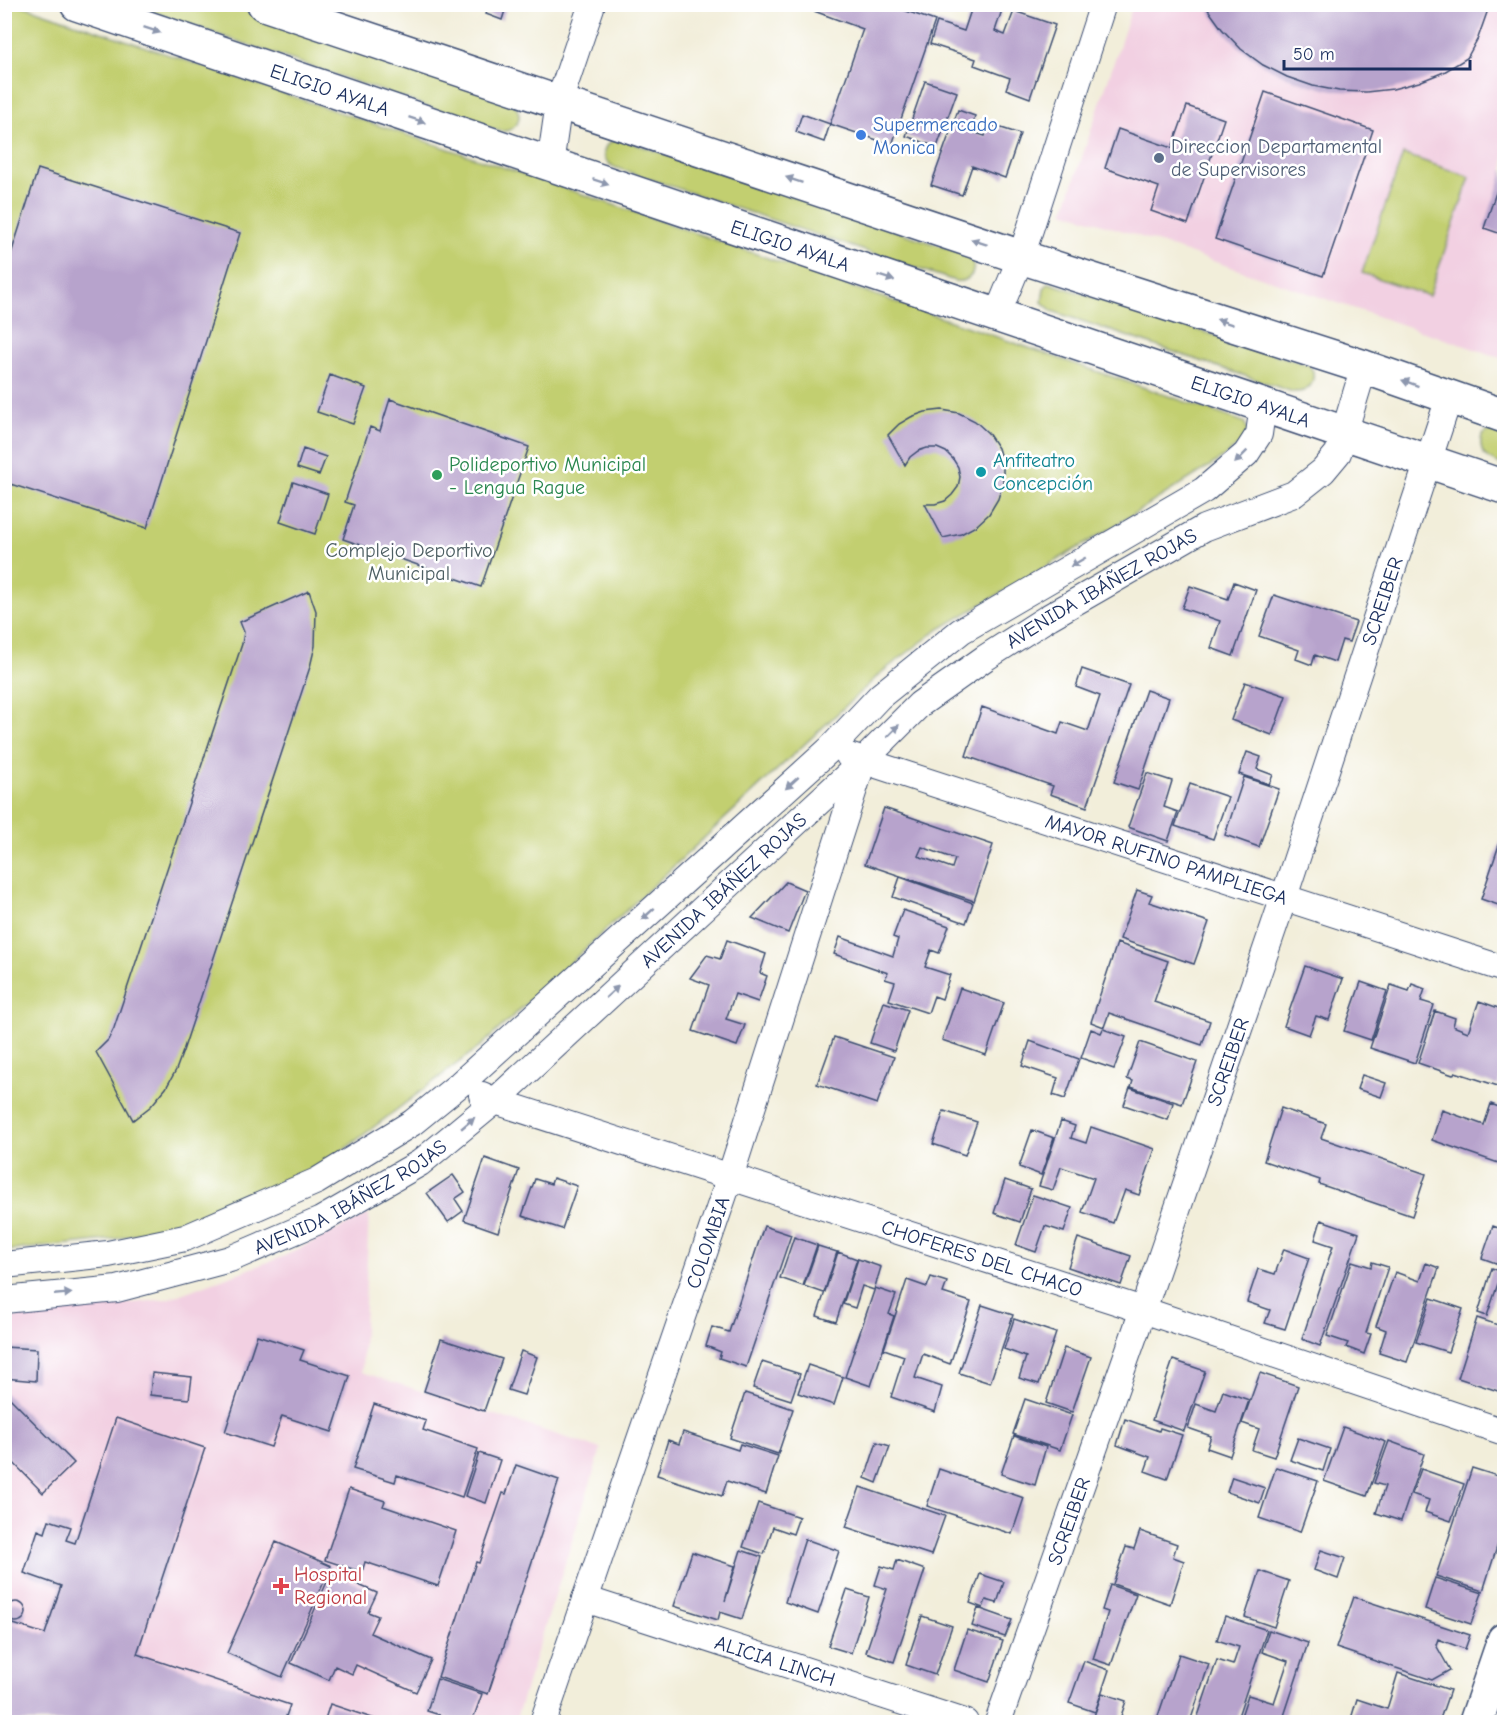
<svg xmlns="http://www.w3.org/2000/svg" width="1509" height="1727" viewBox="0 0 1509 1727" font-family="'Comic Neue',sans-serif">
  <rect width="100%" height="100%" fill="#fff"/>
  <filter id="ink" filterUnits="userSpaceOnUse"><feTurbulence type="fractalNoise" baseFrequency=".0167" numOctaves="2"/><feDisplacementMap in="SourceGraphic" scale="12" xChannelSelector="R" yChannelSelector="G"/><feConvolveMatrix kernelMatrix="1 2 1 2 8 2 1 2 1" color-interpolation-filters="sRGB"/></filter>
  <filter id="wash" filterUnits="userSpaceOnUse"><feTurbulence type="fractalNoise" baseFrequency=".008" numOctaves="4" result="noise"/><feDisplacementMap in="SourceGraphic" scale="24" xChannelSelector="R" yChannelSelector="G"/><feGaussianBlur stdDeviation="1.35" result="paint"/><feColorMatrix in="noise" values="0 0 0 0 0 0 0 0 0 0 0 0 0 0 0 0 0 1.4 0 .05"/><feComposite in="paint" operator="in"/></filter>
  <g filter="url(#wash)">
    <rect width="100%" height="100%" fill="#f2eeda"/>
    <path fill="#f2d0e2" d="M1133,5H1504V359L1064,211Z
      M369,1214L362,1372L601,1449L515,1722H5L4,1318L167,1299L282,1257Z"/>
    <path fill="#c2cf70" stroke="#6e7f67" stroke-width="1.5" d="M5,5H21L547,182L1244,422L1248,430L1242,443L1218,461L1105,532L936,631L882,672L483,1044L312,1174L195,1219L116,1239L5,1251Z
      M132,5H229L509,101C527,111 519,134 499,131Z
      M615,139L623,140L965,254C980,264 974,283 955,281L614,167C600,159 601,146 615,139Z
      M1403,154L1470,177L1429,296L1362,273Z
      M1049,283L1309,365L1313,371C1315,385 1307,393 1293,392L1052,311L1042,302L1044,288Z
      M1494,429L1504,431V465C1489,460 1477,455 1482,436L1487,432Z"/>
    <g id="blocks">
      <path fill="#b7a3cc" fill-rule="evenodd" d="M489,4H507L502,20L486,14Z
        M816,4H886L935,21L892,145L830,124L863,29L814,11Z
        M973,4H995L1003,7L995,31L1005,35L1014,11L1055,25L1030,98L1006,89L1010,78L974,65L976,59L930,44L937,22L964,31Z
        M1204,4H1490L1478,38L1467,58L1444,72L1419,82L1393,89L1366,92L1339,91L1313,86L1287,77L1263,65L1241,49L1222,29Z
        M925,81L957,92L937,147L906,136Z
        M1265,92L1373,130L1323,276L1215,239Z
        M1187,106L1224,119L1188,224L1151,211L1159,187L1105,168L1118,129L1172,148Z
        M958,110L975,116L970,131L985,136L989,124L1020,134L1005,178L972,166L962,195L931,185Z
        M802,114L830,124L824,142L796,132Z
        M38,169L240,233L147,528L4,482V276Z
        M1504,169V235L1484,228Z
        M330,375L366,388L353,424L317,412Z
        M390,399L529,447L481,587L343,539L354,505L345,502L370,427L380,431Z
        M942,410L959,413L975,421L988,433L998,448L1003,465V482L998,499L989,514L976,526L961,534L943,538L925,504H935L945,501L952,495L958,487L960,477L958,467L953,459L946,452L937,448H927L918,451L910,457L905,465L888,435L899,424L911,417L925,412Z
        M303,449L326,457L319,475L297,468Z
        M293,482L328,494L315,534L280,522Z
        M1234,582L1256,590L1233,656L1211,648L1220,621L1182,608L1190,586L1228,599Z
        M309,591L316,611L315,646L310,667L183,1051L176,1070L166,1088L151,1106L133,1120L96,1052L108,1040L114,1028L242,644L244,632L240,622Z
        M1274,595L1356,622L1349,642L1342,640L1335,662L1315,655L1312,665L1296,659L1299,650L1259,636Z
        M1082,669L1129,685L1087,807L1050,794L1053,786L966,756L982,707L1058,734L1062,722L1088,731L1100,696L1076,687Z
        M1245,682L1286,696L1272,735L1231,720Z
        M1146,690L1169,698L1138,790L1114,782Z
        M1247,752L1261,757L1257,769L1273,775L1269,784L1239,774Z
        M1147,773L1172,781L1164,807L1178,812L1168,841L1128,827Z
        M1244,777L1279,789L1259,847L1225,835Z
        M1190,784L1228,797L1213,839L1175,826Z
        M884,808L993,845L974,901L865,864ZM922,847L955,859L952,868L918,856Z
        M1500,842L1504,843V907L1481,899Z
        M900,877L973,903L966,923L893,897Z
        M786,882L805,890L788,933L752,918Z
        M1137,890L1152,895L1149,902L1209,922L1194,964L1120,939Z
        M903,910L949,926L939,953L931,950L925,967L950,975L942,999L934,996L928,1013L889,1000L895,982L885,979L888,973L834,954L840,937L893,956L898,939L893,937Z
        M727,940L766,954L760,973L767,976L758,1002L735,994L726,1019L745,1025L737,1046L693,1031L709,985L690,978L707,955L720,959Z
        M1117,943L1168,961L1154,1002L1210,1021L1202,1045L1109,1013L1104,1027L1091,1022Z
        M1305,966L1343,979L1329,1020L1316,1016L1309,1035L1284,1026Z
        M1361,982L1387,991L1371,1040L1344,1031Z
        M1412,984L1425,989L1421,1001L1434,1005L1415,1063L1370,1048L1391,985L1409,991Z
        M960,988L1004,1003L986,1055L942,1040Z
        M1479,1001L1504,1010V1066L1498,1086L1455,1072L1453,1075L1418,1063L1435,1011L1455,1018L1453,1026L1468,1032Z
        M884,1002L908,1010L894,1051L870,1043Z
        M1091,1029L1101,1033L1103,1029L1126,1037L1114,1069L1081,1058Z
        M834,1037L894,1057L877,1104L817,1084Z
        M1030,1041L1079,1059L1065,1099L1053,1095L1058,1078L1022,1066Z
        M1140,1042L1197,1062L1182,1104L1131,1087L1133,1081L1127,1079Z
        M1362,1075L1386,1083L1381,1097L1357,1089Z
        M1130,1088L1173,1103L1168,1120L1124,1105Z
        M1491,1104L1504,1109V1165L1432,1140L1442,1110L1484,1125Z
        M1281,1108L1326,1124L1321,1138L1426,1174L1412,1216L1319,1184L1320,1180L1264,1161Z
        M944,1111L977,1122L965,1155L933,1144Z
        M1061,1121L1075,1126L1071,1138L1086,1143L1091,1127L1155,1149L1139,1195L1125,1190L1113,1223L1082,1212L1094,1178L1061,1167L1053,1190L1039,1186Z
        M1032,1130L1054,1138L1041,1175L1019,1167Z
        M485,1158L519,1170L498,1232L464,1220Z
        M453,1175L465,1192L455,1199L463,1211L448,1222L427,1193Z
        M553,1178L577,1186L562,1229L522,1216L535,1179L551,1184Z
        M1005,1180L1031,1189L1020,1222L994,1213Z
        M1033,1195L1072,1208L1064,1232L1045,1226L1036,1252L1016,1245Z
        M1321,1220L1359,1233L1320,1346L1302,1339L1333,1246L1315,1240Z
        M764,1226L791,1235L746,1367L719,1358L721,1352L706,1346L712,1327L729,1332Z
        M1493,1226L1504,1230V1266L1482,1258Z
        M794,1237L817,1245L803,1286L780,1278Z
        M1078,1238L1131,1256L1121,1285L1068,1267Z
        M818,1246L837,1252L824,1293L804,1286Z
        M1284,1249L1309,1258L1285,1329L1265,1323L1270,1310L1247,1302L1258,1269L1275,1274Z
        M838,1252L857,1259L836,1322L817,1316Z
        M858,1259L881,1267L874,1290L862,1286L855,1308L843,1304Z
        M1352,1261L1371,1267L1372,1262L1388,1267L1366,1333L1371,1334L1364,1354L1346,1347L1348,1343L1327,1336Z
        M1426,1263L1439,1268L1407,1362L1379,1353L1386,1330L1376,1326L1395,1272L1420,1281Z
        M1492,1268L1502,1272L1487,1316L1478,1313Z
        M931,1277L947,1282L943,1293L971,1302L950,1364L923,1354L915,1378L942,1387L935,1412L891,1397L904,1356L884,1349L907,1280L927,1287Z
        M875,1288L896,1295L889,1314L894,1316L871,1386L845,1377Z
        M1431,1298L1463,1309L1448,1352L1416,1342Z
        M982,1305L1013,1315L990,1383L959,1373Z
        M1477,1318L1504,1327V1393L1458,1378Z
        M1014,1319L1056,1333L1039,1384L1019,1378L1026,1357L1004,1349Z
        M257,1335L304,1350L300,1360L350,1376L332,1432L282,1416L271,1447L225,1432Z
        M441,1339L502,1359L484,1411L424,1391Z
        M4,1347L37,1349L36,1381L4,1378Z
        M1064,1348L1091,1357L1072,1412L1046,1403Z
        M521,1351L537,1357L524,1395L508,1390Z
        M1173,1360L1205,1371L1184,1431L1152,1420Z
        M762,1362L800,1374L791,1400L753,1388Z
        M808,1365L843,1377L834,1405L798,1393Z
        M152,1373L192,1377L189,1399L150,1395Z
        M1260,1373L1298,1386L1274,1457L1252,1450L1259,1429L1242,1423Z
        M1223,1391L1249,1400L1230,1456L1207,1448L1211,1436L1188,1428L1196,1404L1216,1411Z
        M4,1392L74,1463L43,1493L4,1453Z
        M745,1393L793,1409L778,1454L730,1438Z
        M1025,1399L1072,1415L1060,1450L1013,1434Z
        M374,1404L426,1421L423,1430L478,1449L462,1497L397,1475L395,1482L353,1469Z
        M116,1418L205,1448L137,1654L290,1705L284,1722H4V1621L45,1634L61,1586L24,1573L38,1530L45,1533L49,1520L71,1527L66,1540L75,1543Z
        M1125,1419L1159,1431L1160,1428L1182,1435L1167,1479L1145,1471L1150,1457L1117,1445Z
        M1343,1427L1386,1442L1367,1496L1324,1481Z
        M683,1432L738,1450L740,1444L778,1456L766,1494L727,1481L722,1496L657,1475L668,1440L679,1444Z
        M1014,1436L1046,1447L1035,1485L1001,1474Z
        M1298,1438L1330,1449L1323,1471L1290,1460Z
        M1389,1441L1424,1454L1401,1521L1376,1513L1385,1486L1374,1483Z
        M877,1442L890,1446L877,1483L865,1478Z
        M479,1453L500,1460L486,1503L465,1496Z
        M516,1465L559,1480L488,1694L438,1677L476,1562L479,1563L503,1493L506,1494Z
        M1276,1467L1318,1481L1300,1532L1259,1518Z
        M1472,1468L1504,1478V1525L1483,1591L1436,1576Z
        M939,1469L1024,1498L1012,1534L927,1506Z
        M1421,1469L1464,1484L1451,1521L1425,1512L1429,1500L1412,1494Z
        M1232,1477L1265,1488L1260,1503L1227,1492Z
        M860,1487L945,1516L931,1555L846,1527Z
        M349,1489L385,1501L383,1506L456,1531L438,1586L365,1562L362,1572L325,1560Z
        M758,1503L799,1517L793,1534L773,1527L764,1554L743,1547Z
        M1140,1531L1177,1544L1173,1557L1184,1561L1170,1604L1113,1584L1126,1547L1134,1549Z
        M805,1539L839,1551L818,1614L785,1602Z
        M276,1542L331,1566L282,1677L227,1653Z
        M741,1550L762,1557L742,1619L720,1612L718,1620L674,1606L692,1552L735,1566L725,1601Z
        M1321,1550L1345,1558L1338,1579L1314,1570Z
        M897,1560L925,1570L894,1662L866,1652L887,1589L875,1585L881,1566L894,1570Z
        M4,1568L11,1571L5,1590H4Z
        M1260,1571L1289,1581L1274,1627L1245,1617Z
        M331,1573L377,1593L368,1612L378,1616L370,1633L431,1660L416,1692L356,1665L352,1674L335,1666L329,1680L291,1663Z
        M980,1574L1004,1582L997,1603L986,1600L983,1608L970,1603Z
        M1435,1578L1482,1593L1471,1624L1425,1609Z
        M1110,1585L1136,1594L1111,1665L1093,1659L1108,1612L1102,1610Z
        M847,1590L869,1597L851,1653L828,1646Z
        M1354,1597L1470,1635L1465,1649L1438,1639L1436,1645L1450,1670L1432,1680L1336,1648Z
        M6 1612a10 10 0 1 1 20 0a10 10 0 1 1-20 0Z
        M978,1608L1012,1620L1005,1637L972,1626Z
        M922,1616L952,1626L935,1675L906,1665Z
        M1225,1616L1267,1630L1236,1722H1196L1217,1660L1233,1665L1239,1647L1217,1640Z
        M967,1630L1003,1641L989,1682L954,1670Z
        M1269,1630L1308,1643L1282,1722H1239L1248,1695L1274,1703L1288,1661L1262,1652Z
        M1179,1654L1209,1664L1190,1722H1156Z
        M1084,1661L1109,1670L1095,1712L1069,1703Z
        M1398,1673L1450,1690L1439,1722H1350L1357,1699L1387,1709Z
        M437,1679L482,1694L472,1722H461L427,1711Z
        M1102,1693L1126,1701L1119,1722H1092Z
        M330,1704L384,1722H324Z"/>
    </g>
  </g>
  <g filter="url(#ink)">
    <use href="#blocks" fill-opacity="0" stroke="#3b4c71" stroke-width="1.5"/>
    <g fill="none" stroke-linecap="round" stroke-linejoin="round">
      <g stroke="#3b4c71" stroke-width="28">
        <g id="street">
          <path d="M550,165L559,102L592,4"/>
          <path d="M997,315L1021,257L1103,4"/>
          <path id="s1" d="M849,756L1504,969"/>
          <path id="s2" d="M482,1095L495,1101L1143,1310L1504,1432"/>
          <path d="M4,1265L108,1254L185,1238L317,1181L412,1123L460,1084L829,750L880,696L961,631L1204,490L1246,454L1259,434L1263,405"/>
          <path id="s3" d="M4,1300L117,1289L230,1259L321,1220L420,1163L495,1101L864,760L920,704L985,658L1049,617L1204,528L1294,494L1323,471L1338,453L1364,367"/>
          <path id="s4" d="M585,1599L965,1722"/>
          <path id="s5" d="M543,1722L730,1177L863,761"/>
          <path id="s6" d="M998,1722L1143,1310L1284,897L1449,398"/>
        </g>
      </g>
      <g stroke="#3b4c71" stroke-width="36">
        <g id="secondary">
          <path id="s7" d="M77,4L1504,487"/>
          <path d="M264,4L1021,257L1364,367L1504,416"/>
          <path d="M1476,1722L1504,1640"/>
        </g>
      </g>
      <use href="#street" stroke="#fff" stroke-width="26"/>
      <use href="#secondary" stroke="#fff" stroke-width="33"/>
    </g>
    <defs><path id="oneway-solid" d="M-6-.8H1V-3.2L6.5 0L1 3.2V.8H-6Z" transform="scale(1.5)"/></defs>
    <g fill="#8d97ae">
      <use href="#oneway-solid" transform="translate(152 30) rotate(19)"/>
      <use href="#oneway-solid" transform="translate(417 120) rotate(19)"/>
      <use href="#oneway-solid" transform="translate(794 180) rotate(-161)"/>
      <use href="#oneway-solid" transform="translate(601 182) rotate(18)"/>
      <use href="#oneway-solid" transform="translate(979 242) rotate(-161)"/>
      <use href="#oneway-solid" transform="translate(886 278) rotate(18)"/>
      <use href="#oneway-solid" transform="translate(1225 322) rotate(-162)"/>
      <use href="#oneway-solid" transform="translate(1410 383) rotate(-160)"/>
      <use href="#oneway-solid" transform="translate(1241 457) rotate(135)"/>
      <use href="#oneway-solid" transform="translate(1078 562) rotate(150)"/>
      <use href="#oneway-solid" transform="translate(893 731) rotate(-45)"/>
      <use href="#oneway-solid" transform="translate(792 783) rotate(138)"/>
      <use href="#oneway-solid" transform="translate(648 914) rotate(138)"/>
      <use href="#oneway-solid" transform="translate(612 992) rotate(-43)"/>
      <use href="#oneway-solid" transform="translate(468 1123) rotate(-40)"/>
      <use href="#oneway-solid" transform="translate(63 1294) rotate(-5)"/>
    </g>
  </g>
  <circle fill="#3f7fe0" stroke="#fff" stroke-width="2" cx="861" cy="135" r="6"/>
  <circle fill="#5c6f8a" stroke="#fff" stroke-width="2" cx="1159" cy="158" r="6"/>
  <circle fill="#0f9aa8" stroke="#fff" stroke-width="2" cx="981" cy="472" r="6"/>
  <circle fill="#2e9e5b" stroke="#fff" stroke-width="2" cx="437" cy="475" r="6"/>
  <path fill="#e0444e" stroke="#fff" stroke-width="2" d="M278 1577h6v6h6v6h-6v6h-6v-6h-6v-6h6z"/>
  <g text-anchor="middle" stroke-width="5" stroke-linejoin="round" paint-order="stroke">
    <g font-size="20" fill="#1b2f5e" stroke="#fff">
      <text dy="7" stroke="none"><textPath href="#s7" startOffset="267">ELIGIO AYALA</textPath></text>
      <text dy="7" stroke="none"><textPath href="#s7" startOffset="753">ELIGIO AYALA</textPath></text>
      <text dy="7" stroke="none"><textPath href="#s7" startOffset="1239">ELIGIO AYALA</textPath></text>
      <text dy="7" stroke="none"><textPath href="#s3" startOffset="1338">AVENIDA IBÁÑEZ ROJAS</textPath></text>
      <text dy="7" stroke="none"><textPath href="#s6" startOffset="1185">SCREIBER</textPath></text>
      <text dy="7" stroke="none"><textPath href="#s1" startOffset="334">MAYOR RUFINO PAMPLIEGA</textPath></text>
      <text dy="7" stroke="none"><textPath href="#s3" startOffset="852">AVENIDA IBÁÑEZ ROJAS</textPath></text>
      <text dy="7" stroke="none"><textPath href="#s6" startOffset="699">SCREIBER</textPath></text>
      <text dy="7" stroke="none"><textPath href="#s3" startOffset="366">AVENIDA IBÁÑEZ ROJAS</textPath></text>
      <text dy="7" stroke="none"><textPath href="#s5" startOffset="507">COLOMBIA</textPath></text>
      <text dy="7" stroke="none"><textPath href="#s2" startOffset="526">CHOFERES DEL CHACO</textPath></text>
      <text dy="7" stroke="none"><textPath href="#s6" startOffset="213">SCREIBER</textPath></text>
      <text dy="7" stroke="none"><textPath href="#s4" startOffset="200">ALICIA LINCH</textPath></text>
    </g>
    <g font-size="20" fill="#366cbe" stroke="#fff" text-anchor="start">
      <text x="873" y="131">Supermercado<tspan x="873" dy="23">Monica</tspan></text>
    </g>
    <g font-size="20" fill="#4e5e75" stroke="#fff" text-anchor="start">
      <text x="1171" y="153">Direccion Departamental<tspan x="1171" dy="23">de Supervisores</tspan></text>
    </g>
    <g font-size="20" fill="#0d838f" stroke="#fff" text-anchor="start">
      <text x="993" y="467">Anfiteatro<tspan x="993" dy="23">Concepción</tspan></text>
    </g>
    <g font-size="20" fill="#27864d" stroke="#fff" text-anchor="start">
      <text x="449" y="471">Polideportivo Municipal<tspan x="449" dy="23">- Lengua Rague</tspan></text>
    </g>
    <g font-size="20" fill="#4d5f63" stroke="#fff">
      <text x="409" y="557">Complejo Deportivo<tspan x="409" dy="23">Municipal</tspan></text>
    </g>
    <g font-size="20" fill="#be3a42" stroke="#fff" text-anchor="start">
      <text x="294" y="1581">Hospital<tspan x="294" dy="23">Regional</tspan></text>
    </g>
  </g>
  <rect width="1509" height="1727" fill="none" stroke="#fff" stroke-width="24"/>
  <path d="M1284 60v9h186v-9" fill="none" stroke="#1b2f5e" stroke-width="3"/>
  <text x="1293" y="60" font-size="18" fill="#1b2f5e" stroke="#ffffff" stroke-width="4.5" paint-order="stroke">50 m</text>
</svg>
